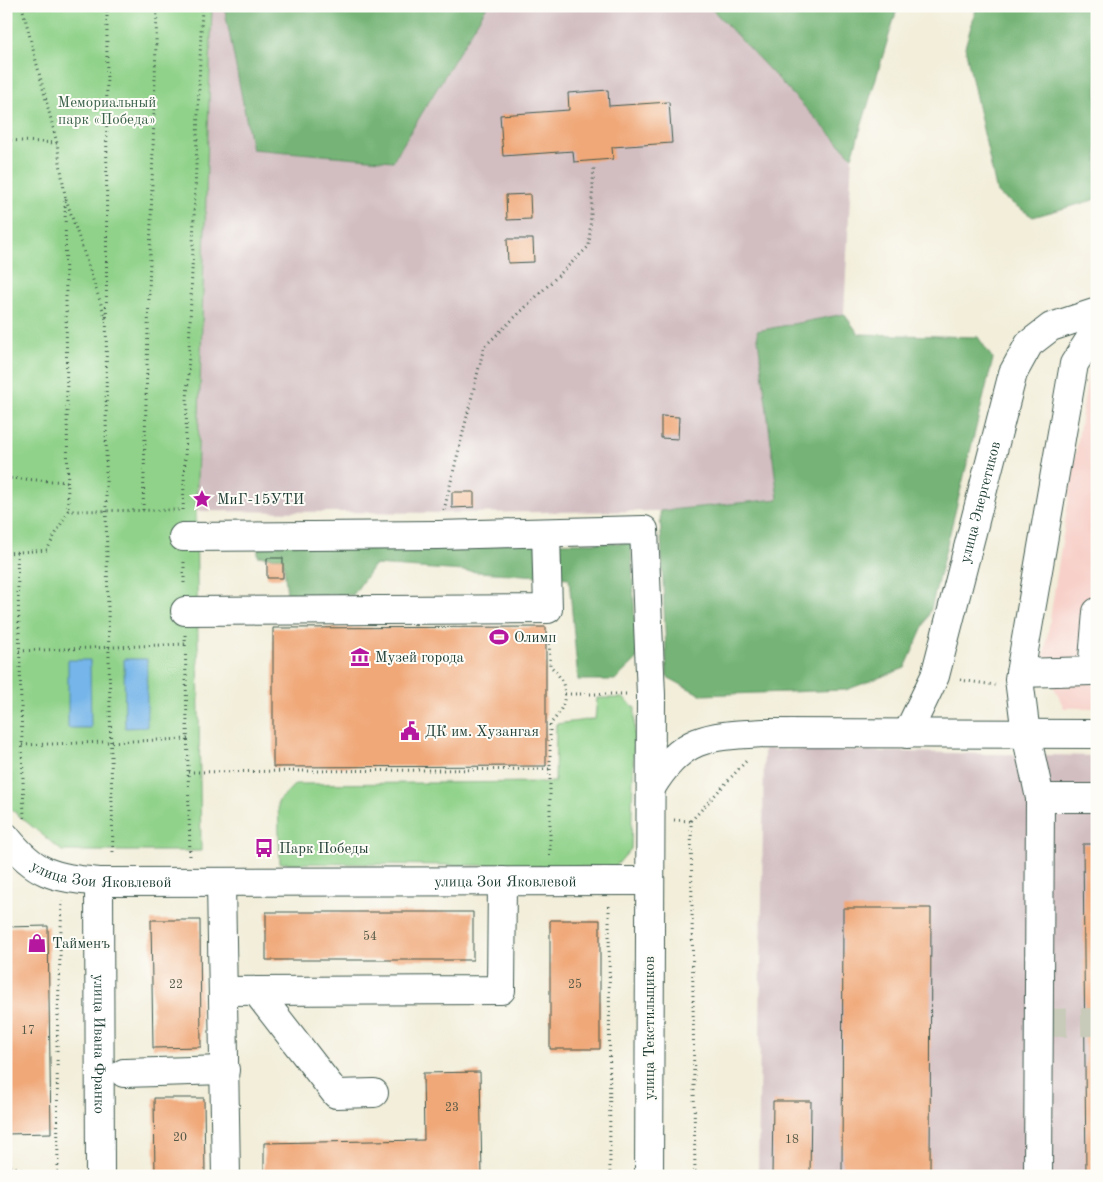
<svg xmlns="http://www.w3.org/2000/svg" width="1103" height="1182" viewBox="0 0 1103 1182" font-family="'Old Standard TT',serif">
  <rect width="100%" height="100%" fill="#fdfcf7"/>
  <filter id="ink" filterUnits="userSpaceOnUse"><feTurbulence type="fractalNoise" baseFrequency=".02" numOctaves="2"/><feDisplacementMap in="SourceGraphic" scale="10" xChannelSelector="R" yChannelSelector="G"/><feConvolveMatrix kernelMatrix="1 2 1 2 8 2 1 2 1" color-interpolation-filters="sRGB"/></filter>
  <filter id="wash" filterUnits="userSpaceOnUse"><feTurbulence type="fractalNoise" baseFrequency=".0096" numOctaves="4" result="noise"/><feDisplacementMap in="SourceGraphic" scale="20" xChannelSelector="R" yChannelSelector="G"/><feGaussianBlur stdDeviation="1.12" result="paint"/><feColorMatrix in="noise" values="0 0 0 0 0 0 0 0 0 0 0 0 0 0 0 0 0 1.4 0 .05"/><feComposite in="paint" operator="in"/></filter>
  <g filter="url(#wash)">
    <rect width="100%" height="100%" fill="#f2eeda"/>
    <path fill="#f7d0c9" d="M1097,359V708H1064L1043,664L1089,368Z"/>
    <path fill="#d2bec1" d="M212,6H224L252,149L393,161L487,6H709L852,157L844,314L757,332L779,499L660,511L443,513L196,511Z
      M764,749L1097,756V1176H758Z"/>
    <path fill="#90d28a" stroke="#58885f" d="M6,6H212L196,511L201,851H62L6,805Z
      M597,698H623L635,708L631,849L615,867L280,863L278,802L295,784L555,782L556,724L595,719Z"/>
    <path fill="#74b476" stroke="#4a7855" d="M224,6H487L393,161L252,149Z
      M709,6H898L852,157Z
      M977,6H1097V199L1033,217L997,193L965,47Z
      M844,314L859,334L978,337L993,359L931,609L905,668L846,690L701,695L667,677L660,511L778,499L757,331Z
      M258,542L631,543L637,659L615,680H578L569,578L374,565L353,595L287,594L283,558L258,556Z"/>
    <path fill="#74b5e9" stroke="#4a798e" d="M124,659H147V727L125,728Z
      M68,660H90L91,728H68Z"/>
    <g id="blocks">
      <path fill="#f0a878" d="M608,90L609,106L669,102L672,143L612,147L613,159L574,162L573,151L503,156L500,115L569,110L568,93Z
        M530,194L531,219L507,220L506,195Z
        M507,239H533L534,262L508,263Z
        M661,416L679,417L678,439L661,438Z
        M452,492H474V507L452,508Z
        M267,558H283V578H267Z
        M546,627V766L273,767V628Z
        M1083,844H1097V1176H1086Z
        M843,908H931L930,1176H842Z
        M266,912H473V960H266Z
        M151,920H200L201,1047L153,1048Z
        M550,920H600V1049H550Z
        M48,926L51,1133L6,1134V927Z
        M480,1072L482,1176H264V1143L424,1140L423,1073Z
        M154,1098H204L205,1176H155Z
        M773,1101H811L810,1176H772Z"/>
    </g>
  </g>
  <g filter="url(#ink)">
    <use href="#blocks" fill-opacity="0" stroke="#3f584d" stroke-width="1"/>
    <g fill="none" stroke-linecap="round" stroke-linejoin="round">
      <path stroke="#c8cbb9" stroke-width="28" stroke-dasharray="28 14" stroke-linecap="butt" d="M1039,1023L1097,1022"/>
      <g stroke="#3f584d" stroke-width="30">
        <g id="minor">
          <path d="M183,537L438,535L644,530L651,695L649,1176"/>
          <path d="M185,611L548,609L546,533"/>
          <path d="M1020,673L1092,671L1097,612"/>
          <path id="s1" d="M907,734L935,676L1013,373L1029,344L1051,327L1097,312"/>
          <path d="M651,788C682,736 708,736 764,733L1097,734"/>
          <path d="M1040,798H1097"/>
          <path id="s2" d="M6,837C36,875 53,877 99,882L650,881"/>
          <path id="s3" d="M99,882L100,1176"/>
          <path d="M221,882L226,1176"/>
          <path d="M223,991L501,990L502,881"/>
          <path d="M256,991L336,1094L374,1093"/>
          <path d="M124,1073L225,1070"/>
          <path d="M1038,1176L1040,798L1026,734L1019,679L1074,364L1097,328"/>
        </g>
      </g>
      <path stroke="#3f584d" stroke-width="3" stroke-dasharray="1 4" stroke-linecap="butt" d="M22,6L57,143L65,196L68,511
        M107,6L106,510L113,854
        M6,140L57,143
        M66,199L106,319
        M6,478L68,482
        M143,510L157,6
        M183,510L202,6
        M444,510L484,347L589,246L594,167
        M17,552L24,818
        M6,553L47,550L68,511L181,510
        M184,562V586
        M185,635L190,856
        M19,651L186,644
        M960,680L995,685
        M565,694H627
        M22,745L188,739
        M550,769V855
        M188,772L550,769V724C569,705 570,683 550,666L549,635
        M674,820L691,821
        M609,906L610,1176
        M6,1164L38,1176
        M58,1176L57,1041L62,901
        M695,1176L691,821L748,759"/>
      <use href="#minor" stroke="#fff" stroke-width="28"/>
    </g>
  </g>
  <defs>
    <g id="sight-bare" transform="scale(1.5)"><path d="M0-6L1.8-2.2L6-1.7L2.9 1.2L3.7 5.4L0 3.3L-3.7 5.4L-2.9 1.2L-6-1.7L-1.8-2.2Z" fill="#b5179e" stroke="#fdfcf7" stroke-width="2.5" paint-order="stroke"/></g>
    <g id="stadium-bare" transform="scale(1.5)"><path d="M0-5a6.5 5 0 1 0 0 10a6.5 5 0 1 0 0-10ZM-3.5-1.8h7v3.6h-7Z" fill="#b5179e" stroke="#fdfcf7" stroke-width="2.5" paint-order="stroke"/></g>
    <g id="museum-bare" transform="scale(1.5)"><path d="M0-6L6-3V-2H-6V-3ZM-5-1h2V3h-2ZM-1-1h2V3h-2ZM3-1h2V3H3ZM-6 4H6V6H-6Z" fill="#b5179e" stroke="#fdfcf7" stroke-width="2.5" paint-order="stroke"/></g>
    <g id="civic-bare" transform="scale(1.5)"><path d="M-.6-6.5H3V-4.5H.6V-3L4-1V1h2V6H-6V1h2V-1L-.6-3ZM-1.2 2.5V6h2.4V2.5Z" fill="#b5179e" stroke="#fdfcf7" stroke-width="2.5" paint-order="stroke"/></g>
    <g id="bus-bare" transform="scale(1.5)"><path d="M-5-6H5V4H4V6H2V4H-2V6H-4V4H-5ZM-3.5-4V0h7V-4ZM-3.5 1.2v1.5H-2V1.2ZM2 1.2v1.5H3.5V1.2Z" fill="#b5179e" stroke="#fdfcf7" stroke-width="2.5" paint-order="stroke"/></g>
    <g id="shop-bare" transform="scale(1.5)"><path d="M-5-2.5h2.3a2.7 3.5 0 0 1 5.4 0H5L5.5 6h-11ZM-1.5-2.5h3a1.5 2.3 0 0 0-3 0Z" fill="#b5179e" stroke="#fdfcf7" stroke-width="2.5" paint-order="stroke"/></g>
  </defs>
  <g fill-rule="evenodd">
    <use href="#sight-bare" x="202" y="499"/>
    <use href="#stadium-bare" x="499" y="637"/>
    <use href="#museum-bare" x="360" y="657"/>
    <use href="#civic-bare" x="410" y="731"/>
    <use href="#bus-bare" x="264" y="848"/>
    <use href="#shop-bare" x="37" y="943"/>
  </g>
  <g text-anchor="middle" stroke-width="4" stroke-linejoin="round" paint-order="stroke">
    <g font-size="12" fill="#535845">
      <text x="370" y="940">54</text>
      <text x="176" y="988">22</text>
      <text x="575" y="988">25</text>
      <text x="28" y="1034">17</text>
      <text x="452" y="1111">23</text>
      <text x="180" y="1141">20</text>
      <text x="792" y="1143">18</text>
    </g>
    <g font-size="15" fill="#3b624a" stroke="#fdfcf7">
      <text x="107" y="107">Мемориальный<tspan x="107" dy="17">парк «Победа»</tspan></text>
    </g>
    <g font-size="15" fill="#1f3d34" stroke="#fdfcf7" text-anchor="start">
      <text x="217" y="504">МиГ-15УТИ</text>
      <text x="514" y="642">Олимп</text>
      <text x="375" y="662">Музей города</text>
      <text x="425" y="736">ДК им. Хузангая</text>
      <text x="279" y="853">Парк Победы</text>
      <text x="52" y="948">Тайменъ</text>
    </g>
    <g font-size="15" fill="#1f3d34" stroke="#fdfcf7">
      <text dy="5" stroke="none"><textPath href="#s1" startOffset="244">улица Энергетиков</textPath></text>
      <text dy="5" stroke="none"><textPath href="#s2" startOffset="109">улица Зои Яковлевой</textPath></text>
      <text dy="5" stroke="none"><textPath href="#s2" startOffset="514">улица Зои Яковлевой</textPath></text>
      <text transform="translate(649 1028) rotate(-90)" y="5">улица Текстильщиков</text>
      <text dy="5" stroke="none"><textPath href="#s3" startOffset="162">улица Ивана Франко</textPath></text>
    </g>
  </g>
  <rect width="1103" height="1182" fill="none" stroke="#fdfcf7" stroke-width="25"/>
</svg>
